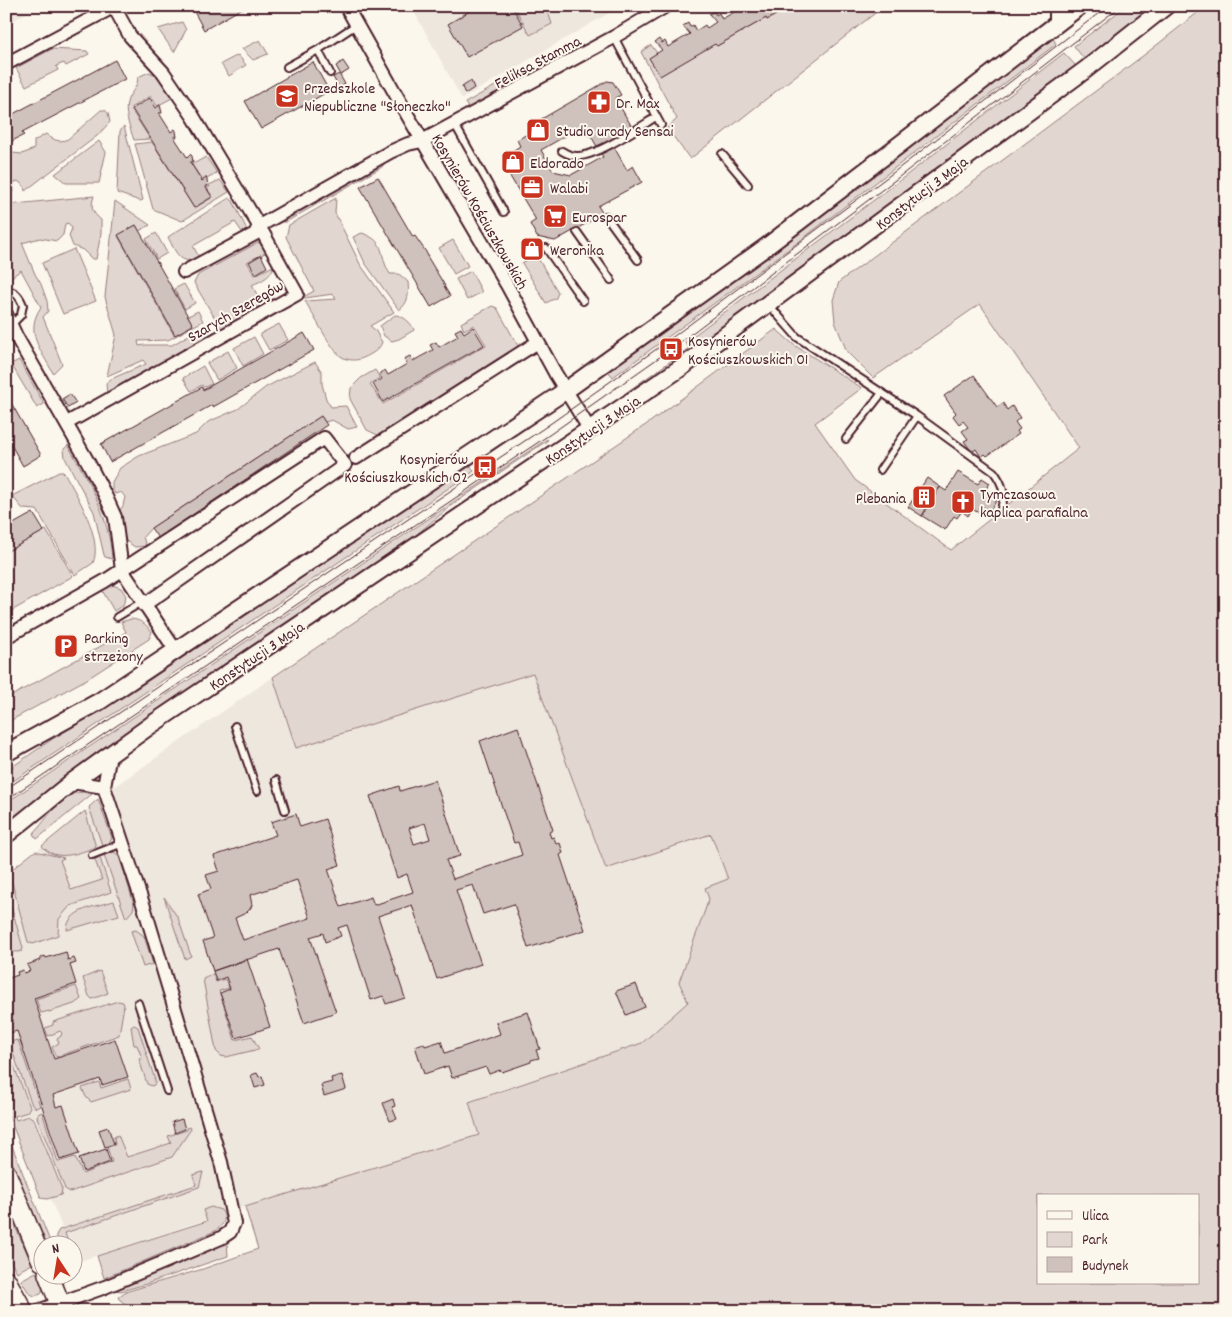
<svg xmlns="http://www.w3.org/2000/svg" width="1232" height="1317" viewBox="0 0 1232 1317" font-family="Dekko,sans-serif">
  <rect width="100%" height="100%" fill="#fbf7ec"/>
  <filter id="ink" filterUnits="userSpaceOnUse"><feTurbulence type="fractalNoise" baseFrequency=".02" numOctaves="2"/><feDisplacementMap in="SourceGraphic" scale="10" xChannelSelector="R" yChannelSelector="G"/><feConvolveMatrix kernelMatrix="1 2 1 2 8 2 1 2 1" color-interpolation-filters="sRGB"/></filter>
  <g filter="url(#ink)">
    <path fill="#eee7de" d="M6,6H38L6,25Z
      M411,6H621L462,99Z
      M533,673L606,868L711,833L728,879L709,899L679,982L688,1002L642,1043L469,1102L479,1135L245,1207L77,1262L72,1244L70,1242H68L6,1089V876L121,782L273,677L296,748Z"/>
    <path fill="#e2d7d0" stroke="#967b7e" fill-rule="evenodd" d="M514,6H546L552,24L530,35Z
      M791,6H884L690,159L667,128L677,119L641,52L651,45L657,53L650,58L715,44L717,46L766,18L767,20Z
      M1126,6H1152L1084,59L1074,46Z
      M1206,6H1226V1311H134L119,1299L118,1297L125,1292L203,1269L258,1249L245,1207L479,1135L469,1102L642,1043L688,1002L679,982L709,899L705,888L728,879L711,834L606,869L533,673L296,748L273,677L650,422L776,329L794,345L862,388L815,423L855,480L951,550L1079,448L980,304L873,378L847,352L835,322L833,300L839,282L1148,52ZM1038,1196H1198V1283H1038Z
      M182,22L186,30L174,52L158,29Z
      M1052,36L1056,44L801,240L613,377L608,371L689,313Z
      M260,40L268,54L253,60L242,49Z
      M52,49L87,51L89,54L66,66L64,63L56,66L58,70L26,86L16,68Z
      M1064,53L1076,66L719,331L626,395L624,394L689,348L685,342L890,188Z
      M238,55L246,65L229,76L221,64Z
      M149,72C161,76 166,88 172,98L157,106L151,96L130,108L150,139L134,140C130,128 123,112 128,99C132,90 137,89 138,77Z
      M504,81L506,84L504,89L469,109L465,103Z
      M101,110H105L108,113L110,122L97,136L25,191L24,186L18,181L13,183L14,192H12L6,187V157L12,153L22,154L34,149V141L46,134C53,140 59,143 68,139Z
      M124,126L143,200L140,201L117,193L120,131Z
      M99,141L106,152L99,183H66L55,174Z
      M152,142L194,208L213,197L206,187H210L209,185L220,180L229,192L182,221L153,209L135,144Z
      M206,157L217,173L207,179L206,177L202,180L191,163L193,164Z
      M385,162L382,167L286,222H282Z
      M94,196C90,208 92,212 101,220V233L96,259H92L83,250L73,246L69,236L72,228L68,223L65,224L63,235L57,241L40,238L22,243L35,274L41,284L47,301L48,311L43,317L62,364L53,373C41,350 24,332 41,307L21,270L9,279L6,274V205Z
      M229,198L233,201L248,232H242L235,222L193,246L199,257C181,268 175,251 168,237Z
      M336,198L335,213L360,264L394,312L370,326L375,330L382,342C380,349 372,354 365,357C358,361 349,361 342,357C331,350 313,314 305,301L336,299L333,294L305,298L303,297L314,291L286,237L289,225Z
      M115,201L150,225L139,231L136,225L118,236L174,335L193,325L188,316L198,311L203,321L168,340L138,341L139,346L145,345H172L209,323L215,335L107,396L106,383L111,379L146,364L143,360L107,376L116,335L105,297Z
      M156,233L167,253L157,259L146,239Z
      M362,233C388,242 378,255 390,274H399L408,282C409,293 409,303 399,310L365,263L353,237Z
      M453,240L468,266L454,274L439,248Z
      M261,241L267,252L247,262L255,275L273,266C273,276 261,281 252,285L264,308L222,330L194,283L198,275Z
      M74,249L96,301L63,314L42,263Z
      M536,255L558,292L556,298L546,303L522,263Z
      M471,271L482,292L467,300L456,279Z
      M184,284L195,303L185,309L174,289Z
      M492,306L497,308L518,346L517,350L380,436L367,430L350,399L351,388L361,378L375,370L380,378L370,384L383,404L486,345L474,325L464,330L461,323Z
      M395,315C402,315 412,323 414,330L399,339L392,341L384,336L380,326Z
      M279,324L288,340L269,350L260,334Z
      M254,337L263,354L243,366L234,348Z
      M228,351L237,368L217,380L207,363Z
      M19,360L44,404L37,408L11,364Z
      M315,362L322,372V384L326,399L331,407L346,406L357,427L348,429L332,420L325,422L321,416L151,528L143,537L146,546L135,547L126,541L118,513L123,506L125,497L121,492L115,494L112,488V482L120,468L139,456L196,434L208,422L238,409L266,387Z
      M203,366L212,384L204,387L202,385L191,391L183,378Z
      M547,439L548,440L452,505L405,544L96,753L6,824V803Z
      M68,445C89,483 109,514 112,559L105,557L104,555L94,512L65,458L64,449Z
      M470,465L474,471L6,786V771L54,738L127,695Z
      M59,472H63L65,474C77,495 103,539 93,563L75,575L37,510L23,509L12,496Z
      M46,530L73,576L6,614V552Z
      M112,585L121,588L126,596L123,605L114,611L102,590Z
      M131,619C141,620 146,624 152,632L149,639L87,679L6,723V699L126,632L121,622Z
      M83,792L92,794L37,839L33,834C48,819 59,793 83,792Z
      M98,799L112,838L109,843L102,845L89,807Z
      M85,811L96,847C79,853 56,863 42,846Z
      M35,851L64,858L60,860L71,890L102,880L95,860V859L100,858L111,892L70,906L59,919L58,935L33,944L28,942L11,879V870Z
      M114,852L119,856L134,904L133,910L126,918L104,855Z
      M6,888L23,948L22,951C16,953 11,952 6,948Z
      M164,897L178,918L191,956L185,959Z
      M114,901L119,915L67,930C67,909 98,906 114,901Z
      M136,930L144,936L153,964L143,967L131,931Z
      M100,971L108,993L92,999L89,996L83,978Z
      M213,974L216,982L225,979L229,988L219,991L235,1040L252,1036L259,1049L226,1057L221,1056L216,1051L203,979Z
      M76,986L81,999L74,1004L49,1012V1011L41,1013L36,999Z
      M118,1001L123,1002L124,1005L119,1035L56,1057L52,1047L59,1043L57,1039L61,1036L62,1033L60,1031L48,1036L45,1028L53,1025V1022Z
      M134,1025L138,1027L155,1080V1084L152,1086L147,1084L139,1059L142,1058L137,1045H134L131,1027Z
      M18,1040L40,1106L36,1108L32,1105L9,1042Z
      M6,1046L30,1107L27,1112L15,1116L16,1120L29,1116L34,1119L62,1189L61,1195L47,1199L41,1198L6,1109Z
      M128,1079L131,1089L91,1102L86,1097L82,1088L99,1082L101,1088Z
      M42,1112L58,1162L75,1157L83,1174L112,1162L107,1147L115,1145L114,1137L118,1135L127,1157L171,1143L168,1136L187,1130V1128L190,1127L191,1129L172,1157L70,1192L65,1189L37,1117L38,1114Z
      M6,1131L51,1244H44L6,1147Z
      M203,1172L199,1187L65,1233L68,1242L64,1244H60L56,1235L59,1230L196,1185L193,1175Z
      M6,1206L32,1264L17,1272L6,1254Z
      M211,1207L221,1210C228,1219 223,1225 215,1231L104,1278L97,1256L207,1221L203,1210Z
      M227,1241L228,1256L146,1284L121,1291L116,1290Z
      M36,1272C39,1279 45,1286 41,1294L34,1296L29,1293L21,1280Z"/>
    <path fill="#cfc2bc" stroke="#4a1f2b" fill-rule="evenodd" d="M191,6H246L204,30Z
      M478,6H512L523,26L467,57L448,24Z
      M741,6H791L767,20L766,18L717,46L715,44L660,76L649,58L662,50L655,42L659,39L662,43L665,41L668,47L690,34L683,26L688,23L690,27L693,25L696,31L705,25L707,28L716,22L709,14L714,11L716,15L719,13L722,19L741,8Z
      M115,60L125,79L22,133L24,135L6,144V121L14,117L13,114Z
      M343,61L349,70L341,75L336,66Z
      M313,62L329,91L261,129L245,101Z
      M339,74L345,84L339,88L333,77Z
      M471,81L474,88L465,94L462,87Z
      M607,81L613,82L621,95L615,98L632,127L610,140L627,170L633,166L642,182L598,206L603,214L555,241L537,237L530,224L536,220L505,168L508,154L520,146L517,140L541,126L538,121ZM574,131L591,136L603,157L571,175L553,171L541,150Z
      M150,98L156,108L160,105L162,113H159L171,132L175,129L176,131L177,137H174L187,157L190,154L192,156L193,162H190L202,181L206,178L207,180L208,186H205L212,197L194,208L132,109Z
      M378,177L413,237L415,236L426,252L428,256H427L445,286H444L450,296L431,307L360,187Z
      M136,225L193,325L175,335L118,235Z
      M261,255L267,267L256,274L249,262Z
      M473,327L484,345L383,402L373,384L382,379L379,374L385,370L388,375L407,364L404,359L410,356L413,361L433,350L430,345L436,342L439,347L458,336L455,331L461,328L464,333Z
      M304,333L314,350L213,407L212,405L110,462L101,444L202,387L203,390Z
      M974,375L997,407L1003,403L1007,410L1012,406L1020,418L1015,422L1020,429L1017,431L1019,434L987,456L985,454L981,457L976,449L972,452L964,441L968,439L962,431L968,427L963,421L959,424L953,416L956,413L944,396Z
      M6,394L41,455L23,466L6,436Z
      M70,394L76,403L68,408L62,399Z
      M321,416L327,425L158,538L151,528Z
      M958,472L978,484L982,478L990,483L986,489L998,498L990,511L983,507L979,513L972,509L968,516L962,511L957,518L954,516L945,530L922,516L940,487L946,491Z
      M927,478L940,487L922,516L908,507Z
      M33,513L44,531L6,552V528Z
      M518,727L553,830L549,832L551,838L554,837L556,844L560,843L563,853L560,855L585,930L528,948L514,904L483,914L473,885L456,890L481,964L437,979L412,905L378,916L405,998L386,1004L383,996L371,1000L347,925L338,928L341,936L325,942L323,933L310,937L336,1012L304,1023L279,949L213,971L203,941L213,938L198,894L211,889L206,875L219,871L214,856L276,835L271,822L296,814L300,827L325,819L340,865L328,869L341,907L371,897L374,905L413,892L407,874L397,878L370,796L399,786L400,791L435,780L460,856L446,860L453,879L522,855L518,842L514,843L480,741ZM425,823L430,839L414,844L409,828ZM297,880L310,918L243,940L235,918L246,913L250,909L252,905L250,895Z
      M66,952L68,960L74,958L76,963L70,965L76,984L34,998L54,1059L115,1039L128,1077L102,1085L100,1079L53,1095L56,1107L63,1105L79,1154L60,1160L17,1031L10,1033L6,1023V979L18,975L17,972L23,970L24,973L30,971L27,965L40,960V958L45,956L46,958Z
      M247,959L270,1027L236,1038L220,993L230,989L226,977L216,981L213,971Z
      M636,984L645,1007L626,1015L616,991Z
      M528,1012L540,1049L536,1050L539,1058L531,1060V1062L502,1072L500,1070L489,1074L486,1067L452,1078L448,1066L424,1074L415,1046L424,1043L425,1046L441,1041L445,1053L500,1034L496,1022Z
      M257,1073L259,1077L262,1076L265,1085L255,1088L251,1075Z
      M342,1075L346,1089L324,1096L321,1085L332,1082L331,1078Z
      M393,1099L395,1106L392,1107L397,1119L390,1121L383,1103Z
      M182,1119L185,1129L175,1133L172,1122Z
      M108,1127L114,1144L105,1147L99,1130Z
      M106,1149L110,1162L84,1172L79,1158Z"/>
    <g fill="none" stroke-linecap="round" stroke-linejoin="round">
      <g stroke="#4a1f2b" stroke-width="10">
        <path id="service" d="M614,37L661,125
          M318,50L330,73
          M287,67L318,50L356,25
          M454,123L504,212
          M562,151C567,154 571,156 577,156C596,157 638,128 656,117
          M722,154L748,185
          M606,216L638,260
          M577,232L611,280
          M546,248L583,301
          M6,291C15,290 20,297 23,305L21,315L11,325
          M769,305L797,337L917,416L994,472C1003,484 1006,494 1001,509
          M846,439L882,393
          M880,470L917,416
          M117,617L142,602
          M235,726L257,791
          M276,780L285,810
          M92,855L123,843
          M138,1003L167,1091"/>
      </g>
      <g stroke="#4a1f2b" stroke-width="16">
        <path id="minor" d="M346,6L408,116L507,285L555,373L590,430
          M1056,24V6
          M6,64L115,6
          M259,226L390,152L408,144L422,141L614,37L666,6
          M184,272L255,234L259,226
          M6,314L16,336L88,462L106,497L115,517L122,570L176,651
          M67,423L297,294L259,226L193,116L163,72L130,36L114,7
          M356,458L538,342
          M6,637L105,581L324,438L345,465L144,605
          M72,782L104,787
          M38,1311L105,1287L221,1238L230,1232L234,1223L221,1162L146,913L104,787L110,754"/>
      </g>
      <g stroke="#4a1f2b" stroke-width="20">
        <path id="tertiary" d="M6,753L100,701L565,391L766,247L1080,6
          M6,835L72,782L151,725L682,367L1085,70L1166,6"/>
      </g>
      <g stroke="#4a1f2b" stroke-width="22">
        <path id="secondary" d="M6,1173L42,1261
          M48,1274L63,1311
          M6,1280L23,1311"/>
      </g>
      <use href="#service" stroke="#fbf7ec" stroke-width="6"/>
      <use href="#minor" stroke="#fbf7ec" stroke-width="12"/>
      <use href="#tertiary" stroke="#fbf7ec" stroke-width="16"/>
      <use href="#secondary" stroke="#fbf7ec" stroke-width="19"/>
      <path stroke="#4a1f2b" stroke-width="1" d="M6,789L547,426L658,348L894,172L1108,6
        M6,800L552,433L671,349L899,177L1121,6"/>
    </g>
  </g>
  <defs>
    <g id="school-square" transform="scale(1.25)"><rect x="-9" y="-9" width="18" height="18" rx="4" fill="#c8321e" stroke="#fbf7ec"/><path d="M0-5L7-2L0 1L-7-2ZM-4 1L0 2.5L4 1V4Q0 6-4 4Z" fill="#fff"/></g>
    <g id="pharmacy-square" transform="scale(1.25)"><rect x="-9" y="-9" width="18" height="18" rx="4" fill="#c8321e" stroke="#fbf7ec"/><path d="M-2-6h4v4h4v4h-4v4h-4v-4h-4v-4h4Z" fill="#fff"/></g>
    <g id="shop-square" transform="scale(1.25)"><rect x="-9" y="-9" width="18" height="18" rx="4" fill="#c8321e" stroke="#fbf7ec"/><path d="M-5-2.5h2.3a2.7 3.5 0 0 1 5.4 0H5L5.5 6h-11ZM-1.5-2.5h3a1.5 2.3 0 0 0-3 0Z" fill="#fff"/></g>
    <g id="office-square" transform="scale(1.25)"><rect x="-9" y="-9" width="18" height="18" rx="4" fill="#c8321e" stroke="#fbf7ec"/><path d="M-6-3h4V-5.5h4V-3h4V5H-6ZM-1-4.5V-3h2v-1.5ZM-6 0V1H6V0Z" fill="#fff"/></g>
    <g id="supermarket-square" transform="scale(1.25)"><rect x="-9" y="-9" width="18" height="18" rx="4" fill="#c8321e" stroke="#fbf7ec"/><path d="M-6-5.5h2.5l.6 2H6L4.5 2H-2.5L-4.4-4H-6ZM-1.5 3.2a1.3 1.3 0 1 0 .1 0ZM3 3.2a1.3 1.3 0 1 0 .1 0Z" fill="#fff"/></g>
    <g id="bus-square" transform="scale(1.25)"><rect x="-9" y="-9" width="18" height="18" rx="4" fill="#c8321e" stroke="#fbf7ec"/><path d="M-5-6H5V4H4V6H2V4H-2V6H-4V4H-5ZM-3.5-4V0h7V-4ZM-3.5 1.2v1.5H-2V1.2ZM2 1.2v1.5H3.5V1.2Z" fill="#fff"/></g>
    <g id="building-square" transform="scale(1.25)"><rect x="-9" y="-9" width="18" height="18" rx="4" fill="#c8321e" stroke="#fbf7ec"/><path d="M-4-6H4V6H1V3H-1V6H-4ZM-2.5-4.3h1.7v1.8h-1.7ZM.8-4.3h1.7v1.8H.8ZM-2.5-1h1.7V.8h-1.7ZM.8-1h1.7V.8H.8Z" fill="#fff"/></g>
    <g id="church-square" transform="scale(1.25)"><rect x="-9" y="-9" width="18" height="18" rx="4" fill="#c8321e" stroke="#fbf7ec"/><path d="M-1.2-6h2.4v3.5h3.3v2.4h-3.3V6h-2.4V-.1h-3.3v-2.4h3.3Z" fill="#fff"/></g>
    <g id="parking-square" transform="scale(1.25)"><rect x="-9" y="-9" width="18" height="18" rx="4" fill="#c8321e" stroke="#fbf7ec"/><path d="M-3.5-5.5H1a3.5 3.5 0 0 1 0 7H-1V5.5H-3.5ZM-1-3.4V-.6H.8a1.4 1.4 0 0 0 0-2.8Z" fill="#fff"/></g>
  </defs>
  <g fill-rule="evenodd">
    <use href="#school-square" x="287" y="96"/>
    <use href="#pharmacy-square" x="599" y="102"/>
    <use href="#shop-square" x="538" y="130"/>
    <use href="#shop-square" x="513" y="162"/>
    <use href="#office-square" x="532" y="187"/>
    <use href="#supermarket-square" x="555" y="216"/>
    <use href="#shop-square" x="532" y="249"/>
    <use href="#bus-square" x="671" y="349"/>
    <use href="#bus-square" x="485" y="467"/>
    <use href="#building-square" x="924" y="497"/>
    <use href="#church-square" x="963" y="502"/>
    <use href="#parking-square" x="66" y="646"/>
  </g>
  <g text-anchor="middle" stroke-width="4" stroke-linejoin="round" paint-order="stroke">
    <g font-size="16" fill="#4a1f2b" stroke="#fbf7ec">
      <text transform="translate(537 61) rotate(-28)" y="6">Feliksa Stamma</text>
      <text transform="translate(921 192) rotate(-37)" y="6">Konstytucji 3 Maja</text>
      <text transform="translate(481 211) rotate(60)" y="6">Kosynierów Kościuszkowskich</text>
      <text transform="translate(235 310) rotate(-30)" y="6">Szarych Szeregów</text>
      <text transform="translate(592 429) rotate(-34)" y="6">Konstytucji 3 Maja</text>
      <text transform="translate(256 655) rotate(-34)" y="6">Konstytucji 3 Maja</text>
    </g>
    <g font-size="16" fill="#4a1f2b" stroke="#fbf7ec" text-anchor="start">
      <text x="304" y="93">Przedszkole<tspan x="304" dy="18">Niepubliczne "Słoneczko"</tspan></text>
      <text x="616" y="108">Dr. Max</text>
      <text x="556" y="136">Studio urody Sensai</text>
      <text x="530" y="168">Eldorado</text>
      <text x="550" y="193">Walabi</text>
      <text x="572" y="222">Eurospar</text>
      <text x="550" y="255">Weronika</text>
      <text x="688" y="346">Kosynierów<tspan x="688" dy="18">Kościuszkowskich 01</tspan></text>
      <text x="468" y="464" text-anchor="end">Kosynierów<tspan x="468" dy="18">Kościuszkowskich 02</tspan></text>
      <text x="980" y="499">Tymczasowa<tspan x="980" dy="18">kaplica parafialna</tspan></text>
      <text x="906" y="503" text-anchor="end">Plebania</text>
      <text x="84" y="643">Parking<tspan x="84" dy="18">strzeżony</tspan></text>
    </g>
  </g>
  <rect width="1232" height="1317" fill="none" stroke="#fbf7ec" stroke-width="25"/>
  <rect x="12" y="12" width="1207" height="1292" fill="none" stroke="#4a1f2b" stroke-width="2" filter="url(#ink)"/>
  <rect x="1037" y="1194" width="162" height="90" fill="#fbf7ec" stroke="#b4a19f"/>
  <rect x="1047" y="1211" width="25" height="8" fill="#fbf7ec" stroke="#b4a19f"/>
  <text x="1082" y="1220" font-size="15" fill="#4a1f2b">Ulica</text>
  <rect x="1047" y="1232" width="25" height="15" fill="#e2d7d0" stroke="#b4a19f"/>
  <text x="1082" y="1244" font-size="15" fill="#4a1f2b">Park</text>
  <rect x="1047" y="1257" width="25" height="15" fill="#cfc2bc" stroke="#b4a19f"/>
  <text x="1082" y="1270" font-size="15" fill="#4a1f2b">Budynek</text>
  <g transform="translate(58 1260) rotate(348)"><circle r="24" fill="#fbf7ec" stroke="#b4a19f"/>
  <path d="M0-4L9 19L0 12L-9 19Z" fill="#c8321e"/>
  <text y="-8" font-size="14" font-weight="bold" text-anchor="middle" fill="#4a1f2b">N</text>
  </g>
</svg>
